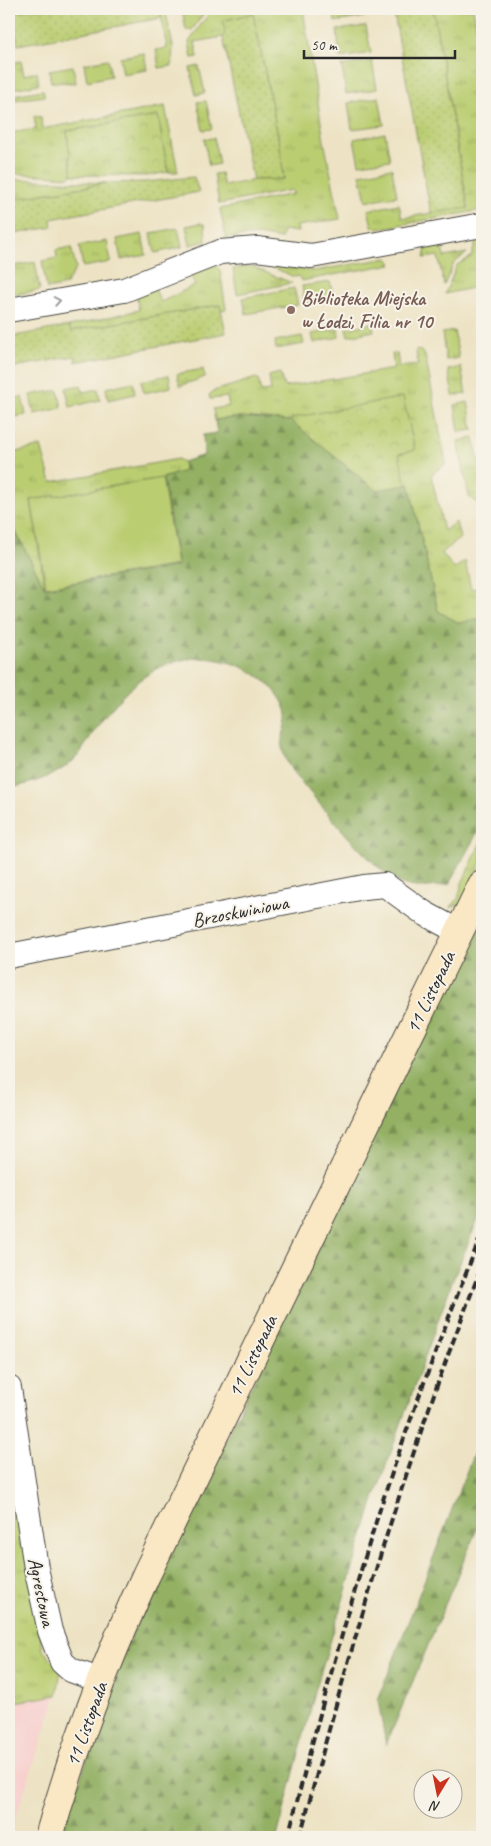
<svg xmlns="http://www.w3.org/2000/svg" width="491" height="1846" viewBox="0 0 491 1846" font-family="Caveat,sans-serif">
  <defs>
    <pattern id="grass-tufts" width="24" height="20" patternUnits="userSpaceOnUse" patternTransform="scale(1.25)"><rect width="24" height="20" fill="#bacd71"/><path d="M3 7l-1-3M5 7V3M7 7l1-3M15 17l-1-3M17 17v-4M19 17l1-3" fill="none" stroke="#a0b062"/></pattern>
    <pattern id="forest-firs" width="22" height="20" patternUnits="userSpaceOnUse" patternTransform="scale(1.25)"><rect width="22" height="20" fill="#93b063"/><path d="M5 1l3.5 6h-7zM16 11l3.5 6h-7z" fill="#788f52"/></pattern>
    <pattern id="park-crowns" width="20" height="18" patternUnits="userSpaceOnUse" patternTransform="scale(1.25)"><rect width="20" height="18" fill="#bacd71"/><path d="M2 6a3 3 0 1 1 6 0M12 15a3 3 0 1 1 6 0" fill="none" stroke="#a0b062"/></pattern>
    <pattern id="garden-dots" width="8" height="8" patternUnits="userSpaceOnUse" patternTransform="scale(1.25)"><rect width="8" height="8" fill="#bacd71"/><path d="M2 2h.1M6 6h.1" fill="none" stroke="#a0b062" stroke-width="1.8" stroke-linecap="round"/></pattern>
  </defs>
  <rect width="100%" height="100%" fill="#f7f3e8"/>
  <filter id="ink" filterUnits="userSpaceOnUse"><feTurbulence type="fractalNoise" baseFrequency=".02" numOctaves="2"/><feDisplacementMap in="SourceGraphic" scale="10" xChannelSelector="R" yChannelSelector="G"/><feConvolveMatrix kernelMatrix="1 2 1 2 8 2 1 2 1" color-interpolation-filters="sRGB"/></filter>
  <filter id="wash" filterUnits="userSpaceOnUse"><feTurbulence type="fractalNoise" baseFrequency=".0096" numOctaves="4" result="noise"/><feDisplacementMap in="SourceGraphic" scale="20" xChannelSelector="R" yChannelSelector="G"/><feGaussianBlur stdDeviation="1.12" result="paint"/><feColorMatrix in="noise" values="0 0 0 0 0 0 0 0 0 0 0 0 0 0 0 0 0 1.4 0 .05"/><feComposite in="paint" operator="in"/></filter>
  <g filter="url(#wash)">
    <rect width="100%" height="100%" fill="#ede3c4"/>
    <path fill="#f7d0ce" d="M57,1695L9,1837V1703Z"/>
    <path fill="url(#grass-tufts)" stroke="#727c4e" d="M160,9H165L173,46L172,66L159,68L156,50L167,48Z
      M182,9H207L192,30H186Z
      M212,9H303L324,141L340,219L297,226L298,232L283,230L281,239L257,235L226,238L220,209L293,194L292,190L219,204L214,174L221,173L224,186L253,180L284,179L280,146L253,13L225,32L223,37L195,42L198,57L192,58L189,42Z
      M333,9H363L364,17L335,22Z
      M433,9H473L482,51V207L481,210L378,229L372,226L368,210L399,204L402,218L468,207Z
      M366,26L371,53L340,58L337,30Z
      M144,53L147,70L123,74L120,57Z
      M108,59L111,76L87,81L84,64Z
      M21,61L24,75L37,72L39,84L13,89L9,64Z
      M372,61L377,89L346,94L342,66Z
      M73,66L76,83L51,82L49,70Z
      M199,66L205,93L196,95L190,68Z
      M43,90L45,96L14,100L13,95Z
      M379,97L384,125L352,129L348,103Z
      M206,101L212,129L203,130L197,102Z
      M165,106L178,172H168L158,116L67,131L72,175L70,177L9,173V133L36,129L34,116L41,117L42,129Z
      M385,133L390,160L359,164L354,139Z
      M214,138L219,164L209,166L204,139Z
      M392,168L397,196L366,201L360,174Z
      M9,179L107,183L9,200Z
      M201,223L205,225L206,241L190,245L186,226Z
      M178,228L182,247L155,253L151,233Z
      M142,234L146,255L121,260L117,239Z
      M482,235V302H480L476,287L445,294L457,265L471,257L478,236Z
      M107,241L111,262L83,267L79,246Z
      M441,243L444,257L467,253L454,263L444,285L438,256L424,258L426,248Z
      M71,247L76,268L66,285L47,289L42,261L57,258L56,250Z
      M388,258L392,264L301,281L299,276L294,277L268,265L314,271Z
      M35,262L40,290L12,295L9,267Z
      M215,265L220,270L226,309L221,310L220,305L71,331L69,326L139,310L136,294L153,285L161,302L195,285L189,272Z
      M250,266L292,283L237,294L233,269Z
      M330,282L334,299L305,304L302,286Z
      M294,288L298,305L246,314L243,298Z
      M372,323L374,331L348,336L346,329Z
      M338,329L339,337L314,343L312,334Z
      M454,331L459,358L446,360L442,333Z
      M302,336L304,344L276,349L275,341Z
      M416,350L421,351L425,355L446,463L431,475L444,531L456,522L460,538L442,553L454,569L465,561L471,589L482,587V618L459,623L438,611L409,484L406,485L398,454L415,450L292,418L291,421L240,417L215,420L213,409L229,406L227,397L210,399L209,395L214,391L256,378L258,379L261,392L271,391L269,376L280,373L284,387L394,369L392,354L397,353L399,367L418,365Z
      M461,367L466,394L453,396L448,370Z
      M203,369L205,377L180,386L177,374Z
      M169,375L171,387L144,393L141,381Z
      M133,382L135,394L108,400L106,388Z
      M81,385L83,392L98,389L100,400L70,407L66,388Z
      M58,390L62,408L34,414L30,395Z
      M22,397L26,415L9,418V399Z
      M468,402L473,430L459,432L455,405Z
      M474,438L478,459H482V503L474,501L469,497L458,441Z
      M41,446L51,482L178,459L183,462L185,471L162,478L31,500L45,588L9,519V454Z
      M482,840V860L461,904L450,908L458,899L462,883Z
      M9,1461L43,1650L61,1670L57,1695L9,1703Z"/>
    <path fill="url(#forest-firs)" stroke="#5f6e47" d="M240,417L291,421L376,490L409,484L438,611L459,623L482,618V824L449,884C434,887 415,890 400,883C366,864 319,802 292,771C287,762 280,750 282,739C285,727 290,719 285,707C277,687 253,670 234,664C172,644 133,678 98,726C90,736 83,751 74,760C57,776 31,784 9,788V519L45,588L178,566L163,478L184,471L183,462L204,455L203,435L217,433L215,420Z
      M482,908V1210L452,1282L374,1499L317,1685L277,1837H60L128,1642Z
      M482,1432V1517L386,1745L378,1700Z"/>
    <path fill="url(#park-crowns)" stroke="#727c4e" d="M158,116L168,172L147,176L72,175L67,131Z
      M403,397L415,450L399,454L406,485L376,490L291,421V419L302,416Z"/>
    <path fill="url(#garden-dots)" stroke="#727c4e" d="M9,9H11L12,13L32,9H160L161,18L18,45L15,31L9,32Z
      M393,9H433L468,208L431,213Z
      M253,13L280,146L284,179L253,180L223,37L225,32L223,21Z
      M194,177L199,192L51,219L52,227L9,235V200L107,183L145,182Z
      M220,305L226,333L76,362L75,356L9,368V337L69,326L71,331Z"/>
    <path fill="#bacd71" stroke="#727c4e" d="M162,478L177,565L46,587L31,500Z"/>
  </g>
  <g filter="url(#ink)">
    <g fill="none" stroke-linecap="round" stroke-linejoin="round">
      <g stroke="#484742" stroke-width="26">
        <path id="street" d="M9,310L124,290L220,252L257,249L311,256L482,225
          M9,956L364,887L385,885L424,913L459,932
          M9,1388L36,1568L50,1631L62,1662L71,1670L101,1681"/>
      </g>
      <g stroke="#484742" stroke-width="30">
        <path id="secondary" d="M49,1837C74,1747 107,1660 146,1575L482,885"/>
      </g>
      <use href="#street" stroke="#fff" stroke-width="24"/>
      <use href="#secondary" stroke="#fae7c3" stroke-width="28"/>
      <path stroke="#2b2b2b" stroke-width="4" stroke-dasharray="8 4" stroke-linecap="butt" d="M288,1837C316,1726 346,1615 381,1506C411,1414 446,1323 482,1233
        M300,1837C351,1643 408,1453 482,1266"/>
    </g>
    <defs><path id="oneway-chevron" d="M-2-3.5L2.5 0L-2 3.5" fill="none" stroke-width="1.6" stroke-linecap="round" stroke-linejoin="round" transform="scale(1.25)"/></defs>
    <use stroke="#a0a0a0" href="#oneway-chevron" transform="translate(57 301) rotate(-10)"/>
  </g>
  <circle fill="#8d6e63" stroke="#f7f3e8" stroke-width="2" cx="291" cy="310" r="5"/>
  <g text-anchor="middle" stroke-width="4" stroke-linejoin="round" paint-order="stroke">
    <g font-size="20" font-weight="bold" fill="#785e54" stroke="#f7f3e8" text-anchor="start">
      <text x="301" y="305">Biblioteka Miejska<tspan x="301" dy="23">w Łodzi, Filia nr 10</tspan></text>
    </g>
    <g font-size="20" fill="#2b2b2b" stroke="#f7f3e8">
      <text transform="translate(240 911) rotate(-11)" y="7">Brzoskwiniowa</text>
      <text transform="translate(430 992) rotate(-64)" y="7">11 Listopada</text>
      <text transform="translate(252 1356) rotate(-64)" y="7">11 Listopada</text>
      <text transform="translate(42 1592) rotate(78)" y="7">Agrestowa</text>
      <text transform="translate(86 1724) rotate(-70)" y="7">11 Listopada</text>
    </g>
  </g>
  <rect width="491" height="1846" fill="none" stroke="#f7f3e8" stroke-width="30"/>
  <g transform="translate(438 1794) rotate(190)"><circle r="24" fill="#f7f3e8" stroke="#a5a39c"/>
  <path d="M0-4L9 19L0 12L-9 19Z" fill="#c8321e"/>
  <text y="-8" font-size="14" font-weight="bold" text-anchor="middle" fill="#2b2b2b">N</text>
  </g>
  <path d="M304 50v8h151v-8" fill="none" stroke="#2b2b2b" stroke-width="2.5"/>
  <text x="311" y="50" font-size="15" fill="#2b2b2b" stroke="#f7f3e8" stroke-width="4" paint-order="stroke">50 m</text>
</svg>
